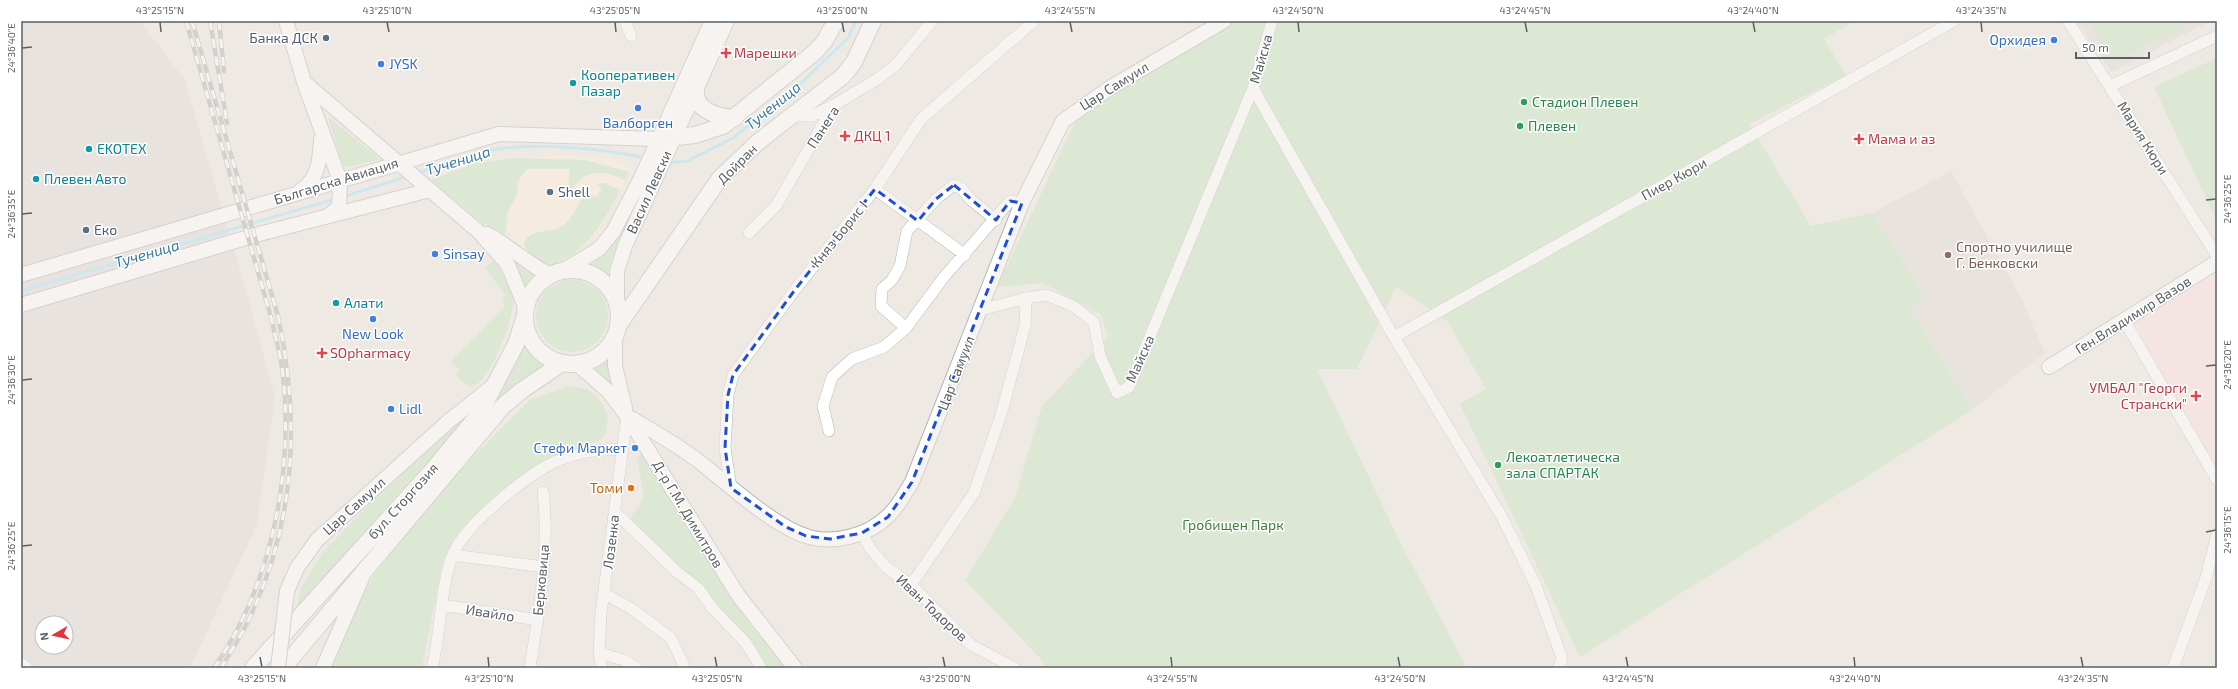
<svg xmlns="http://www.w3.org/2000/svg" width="2238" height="689" viewBox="0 0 2238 689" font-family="'Exo 2',sans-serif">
  <rect width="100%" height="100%" fill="#eeeae3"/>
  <path fill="#fdefd9" d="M563,154L611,159L631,169L596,235L573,254L555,264L546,265L527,252L507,229L509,211L517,197L522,172L530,158Z"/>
  <path fill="#dfdcd8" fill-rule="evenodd" d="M21,21H140L185,80L249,301L275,397L257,524L190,668H21ZM42,623H66V647H42Z"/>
  <path fill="#e0dbd4" d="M2077,21H2211L2111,72Z
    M1951,171L2022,300L2045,353L1972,410L1910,306L1925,296L1872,213Z"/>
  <path fill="#fbe0e1" d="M2217,274V470L2134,323Z"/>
  <path fill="#c6e5c0" d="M1235,21H1854L1824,39L1846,75L1749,124L1811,226L1872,213L1925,296L1910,307L1972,410L1580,657L1460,404L1486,389L1448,322L1396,287L1357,369H1317L1400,542L1467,668H1046L1041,659L965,580L1015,498L1042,406L1108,336L1101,315L1043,283L997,287L1076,120L1144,75Z
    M2089,21H2197L2114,62Z
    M2217,58V221L2154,87Z
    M328,117L375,155L379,160L345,167L339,154Z
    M516,158L585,160L629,172L625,180C611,174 597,168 582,178C577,182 575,188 568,191L570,169H527L519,179L515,198L507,213L505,237L476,218L431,180L476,163Z
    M600,183H605L620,190C604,221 587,253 551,265C540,263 530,255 524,245C529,226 550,235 564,225C575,217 577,200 588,193L596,197L602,189L596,185Z
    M641,190L610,263L607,276L589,266C618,249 625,217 641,190Z
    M506,252L535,274L524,288Z
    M494,260C502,272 511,288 513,302C514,318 488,388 471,386C465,386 460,379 456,375L460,371L451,361L505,306L502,301L506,296L485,268Z
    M536 316a36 36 0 1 1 72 0a36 36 0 1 1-72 0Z
    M524,341L536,356L553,367L471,435L376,545L373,543Z
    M613,354L617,393L589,368Z
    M569,386L586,389L598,397L608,415L606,433L600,440L563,453L523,474L485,505L458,533L443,560L422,668H332L352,618L371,579L448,482L530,400Z
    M464,416L465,421L296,608L301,589L322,553L403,470Z
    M646,453L734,601L752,628L788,668H763C734,611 675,564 629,520L644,498L637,456Z"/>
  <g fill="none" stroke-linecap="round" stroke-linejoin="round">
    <path stroke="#a4e4fd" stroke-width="3" d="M668,163L687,161L733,138L796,88L848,38L856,21
      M417,173C445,164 475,151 505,148C548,143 603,149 645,158
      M343,197L408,176
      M21,291L335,199"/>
    <g stroke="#b4b7ba" stroke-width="12">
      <path id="minor" d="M625,21L631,36
        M2068,21L2217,256
        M2110,86L2217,36
        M1253,88L1394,337L1502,517L1536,586L1562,658L1559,668
        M790,116H812L834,105
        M875,189L965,255
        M749,233L776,206L834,105L876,80L896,65L932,21
        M980,310L1026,298
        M2124,320L2217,480
        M906,328L881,306L882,289L892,280L900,266L907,231L936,199L954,185L962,189L971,200L996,220
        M1394,337L1954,21
        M829,431L823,406L832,377L852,359L884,347L906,328L944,277L1010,201L1022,203
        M731,488L725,448L728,395L733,375L794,291L875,189L921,119L1034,21
        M615,512L677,572L698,588L713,609L746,643L761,668
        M862,533L870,548L885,566L911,585L971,645L1015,668
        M453,555L544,567
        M911,585L974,493L1001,415L1025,326L1026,298L1047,295L1073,306L1094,322L1100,356L1117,393L1129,387L1253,88L1272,21
        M605,594L632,609L671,638L685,668
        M442,605L538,620
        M599,653L624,660L637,668
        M21,663L27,668
        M432,668C441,633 440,587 453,554C466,524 531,470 562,459C581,451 602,450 622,449
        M530,668C539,610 550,551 543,492
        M602,668L599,653L601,613L627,416
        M2173,668L2206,578L2217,534"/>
    </g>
    <g stroke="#b4b7ba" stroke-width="16">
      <path id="tertiary" d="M286,21L304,82L338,175L340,187L339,207L328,216
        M304,82L479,232L508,265L526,309
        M300,191C319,179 320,159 321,139
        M487,234L493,237L539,269L551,275
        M564,270L599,249L613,232L641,178L712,21
        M21,275L499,134L658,139
        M617,301V271L625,246L727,21
        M21,305L259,234L430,190
        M615,338V366L625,408
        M577,364L608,391L627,416L738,595L795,668
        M2049,367L2217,262
        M627,416C653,431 678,445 701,463C729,485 774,526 806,536C832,545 868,536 888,516C898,507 905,493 912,482L1022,203L1063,121L1111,87L1224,21
        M317,540L450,420L494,385
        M323,668L362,578"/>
    </g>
    <g stroke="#b2b7bb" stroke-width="18">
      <path id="secondary" d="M696,90C694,111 719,117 735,118
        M658,139L695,135L723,126L815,52L824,42L836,21
        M525 317a47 47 0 1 1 94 0a47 47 0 1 1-94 0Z
        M618,326L720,178L758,142L843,76L854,62L873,21
        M253,668L430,473L480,413L516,344L525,316
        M283,668L503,406L521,391L562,363"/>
    </g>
    <use href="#minor" stroke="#fff" stroke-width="11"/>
    <use href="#tertiary" stroke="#fff" stroke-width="14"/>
    <use href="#secondary" stroke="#fff" stroke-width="16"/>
    <g stroke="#b2b3b4" stroke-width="4.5">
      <path id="rail" d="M186,21L272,321C275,337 280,353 282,368C295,468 272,585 214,668
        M192,21L278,316C300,419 296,518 251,615C243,633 231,651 221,668
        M210,21L227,123
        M219,21L224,71"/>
    </g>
    <use href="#rail" stroke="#fff" stroke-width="3" stroke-dasharray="9" stroke-linecap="butt"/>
    <g stroke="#b4b7ba" stroke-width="16" stroke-linecap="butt">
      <path id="tertiary-bridge" d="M278,668L287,591L297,568L317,540"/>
    </g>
    <use href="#tertiary-bridge" stroke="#fff" stroke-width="14"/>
  </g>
  <path d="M0 0H2238V689H0ZM954,185L996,220L1010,201L1022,203L912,482L888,517L862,533L830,539L806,536L786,527L731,488L725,448L728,395L733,375L794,291L875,189L918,221L936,199Z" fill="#eeeae3" fill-opacity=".55" fill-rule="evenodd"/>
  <path fill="none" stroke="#1d4ed8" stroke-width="3" stroke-dasharray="8 5" stroke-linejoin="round" d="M954,185L996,220L1010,201L1022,203L912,482L888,517L862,533L830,539L806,536L786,527L731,488L725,448L728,395L733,375L794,291L875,189L918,221L936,199Z"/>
  <path fill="none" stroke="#5b6064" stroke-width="1.5" d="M160,22L161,32M387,22L389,32M615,22L616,32M842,22L844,32M1070,22L1072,32M1298,22L1299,32M1525,22L1527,32M1753,22L1755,32M1981,22L1982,32M22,48L32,47M2206,200L2216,199M22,214L32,213M2206,366L2216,365M22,380L32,379M2206,532L2216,530M22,546L32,545M260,657L262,667M488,657L489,667M715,657L717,667M943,657L945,667M1171,657L1172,667M1398,657L1400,667M1626,657L1628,667M1854,657L1855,667M2081,657L2083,667"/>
  <g fill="#5c6f8a" stroke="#fff" stroke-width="1.5">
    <circle cx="326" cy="38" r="4"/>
    <circle cx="550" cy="192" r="4"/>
    <circle cx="86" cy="230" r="4"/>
  </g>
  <g fill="#3f7fe0" stroke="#fff" stroke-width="1.5">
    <circle cx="2054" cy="40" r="4"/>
    <circle cx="381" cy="64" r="4"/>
    <circle cx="638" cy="108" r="4"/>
    <circle cx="435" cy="254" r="4"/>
    <circle cx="373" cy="319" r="4"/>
    <circle cx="391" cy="409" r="4"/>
    <circle cx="635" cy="448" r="4"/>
  </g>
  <g fill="#e0444e" stroke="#fff" stroke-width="1.5">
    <path d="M724 47h4v4h4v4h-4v4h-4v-4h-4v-4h4z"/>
    <path d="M843 130h4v4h4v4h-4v4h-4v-4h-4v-4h4z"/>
    <path d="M1857 133h4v4h4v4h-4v4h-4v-4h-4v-4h4z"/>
    <path d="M320 347h4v4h4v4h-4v4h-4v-4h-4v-4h4z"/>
    <path d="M2194 390h4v4h4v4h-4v4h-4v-4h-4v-4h4z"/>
  </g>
  <g fill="#0f9aa8" stroke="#fff" stroke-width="1.5">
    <circle cx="573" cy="83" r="4"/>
    <circle cx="89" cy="149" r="4"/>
    <circle cx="36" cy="179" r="4"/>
    <circle cx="336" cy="303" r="4"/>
  </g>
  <g fill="#2e9e5b" stroke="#fff" stroke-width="1.5">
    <circle cx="1524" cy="102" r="4"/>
    <circle cx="1520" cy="126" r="4"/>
    <circle cx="1498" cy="465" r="4"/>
  </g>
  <circle fill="#8d6e63" stroke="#fff" stroke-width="1.5" cx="1948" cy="255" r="4"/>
  <circle fill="#e8710a" stroke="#fff" stroke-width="1.5" cx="631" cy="488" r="4"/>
  <g text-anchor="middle" stroke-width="3" stroke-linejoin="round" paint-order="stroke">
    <g font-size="14" fill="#4e5e75" stroke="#fff" text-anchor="start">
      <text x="318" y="43" text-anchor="end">Банка ДСК</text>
      <text x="558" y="197">Shell</text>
      <text x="94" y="235">Еко</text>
    </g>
    <g font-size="14" fill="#366cbe" stroke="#fff" text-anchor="start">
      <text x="2046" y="45" text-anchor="end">Орхидея</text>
      <text x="389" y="69">JYSK</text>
      <text x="638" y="128" text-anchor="middle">Валборген</text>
      <text x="443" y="259">Sinsay</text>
      <text x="373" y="339" text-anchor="middle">New Look</text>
      <text x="399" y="414">Lidl</text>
      <text x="627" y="453" text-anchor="end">Стефи Маркет</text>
    </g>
    <g font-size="14" fill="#be3a42" stroke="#fff" text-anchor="start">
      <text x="734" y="58">Марешки</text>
      <text x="854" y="141">ДКЦ 1</text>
      <text x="1868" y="144">Мама и аз</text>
      <text x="330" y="358">SOpharmacy</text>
      <text x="2187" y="393" text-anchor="end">УМБАЛ "Георги<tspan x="2187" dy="16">Странски"</tspan></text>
    </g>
    <g font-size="14" fill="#5b6064" stroke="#fff">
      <text transform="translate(1261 59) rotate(-74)" y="5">Майска</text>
      <text transform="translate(1114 86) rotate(-32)" y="5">Цар Самуил</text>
      <text transform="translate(823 127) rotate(-57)" y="5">Панега</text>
      <text transform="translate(2143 138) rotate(58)" y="5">Мария Кюри</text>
      <text transform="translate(737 164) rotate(-45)" y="5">Дойран</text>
      <text transform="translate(1674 179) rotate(-29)" y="5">Пиер Кюри</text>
      <text transform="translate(336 181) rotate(-17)" y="5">Българска Авиация</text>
      <text transform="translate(649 192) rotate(-66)" y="5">Васил Левски</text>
      <text transform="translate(839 234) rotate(-51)" y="5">Княз Борис I</text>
      <text transform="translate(2133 315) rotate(-32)" y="5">Ген.Владимир Вазов</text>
      <text transform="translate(1140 359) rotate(-66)" y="5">Майска</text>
      <text transform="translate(956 373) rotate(-69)" y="5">Цар Самуил</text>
      <text transform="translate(403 501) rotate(-48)" y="5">бул. Сторгозия</text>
      <text transform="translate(354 506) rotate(-42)" y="5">Цар Самуил</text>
      <text transform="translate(688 514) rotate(59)" y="5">Д-р Г.М. Димитров</text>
      <text transform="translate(611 542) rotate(-83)" y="5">Лозенка</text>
      <text transform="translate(541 580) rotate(-85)" y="5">Берковица</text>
      <text transform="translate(932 608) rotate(43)" y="5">Иван Тодоров</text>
      <text transform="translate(490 613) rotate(9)" y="5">Ивайло</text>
    </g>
    <g font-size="14" fill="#0d838f" stroke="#fff" text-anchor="start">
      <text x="581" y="80">Кооперативен<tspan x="581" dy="16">Пазар</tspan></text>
      <text x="97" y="154">EKOTEX</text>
      <text x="44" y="184">Плевен Авто</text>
      <text x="344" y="308">Алати</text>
    </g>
    <g font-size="14" fill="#27864d" stroke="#fff" text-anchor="start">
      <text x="1532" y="107">Стадион Плевен</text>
      <text x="1528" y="131">Плевен</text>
      <text x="1506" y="462">Лекоатлетическа<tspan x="1506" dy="16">зала СПАРТАК</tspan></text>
    </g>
    <g font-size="14" fill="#785e54" stroke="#fff" text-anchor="start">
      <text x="1956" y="252">Спортно училище<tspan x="1956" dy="16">Г. Бенковски</tspan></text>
    </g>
    <g font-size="14" fill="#c56008" stroke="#fff" text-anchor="end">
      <text x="623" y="493">Томи</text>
    </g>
    <g font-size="14" fill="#3e8136" stroke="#fff">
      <text x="1233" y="530">Гробищен Парк</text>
    </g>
    <g font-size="15" font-style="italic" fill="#3c7b9d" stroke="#fff">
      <text transform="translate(773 106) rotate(-39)" y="5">Тученица</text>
      <text transform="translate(458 161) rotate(-17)" y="5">Тученица</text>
      <text transform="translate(147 254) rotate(-16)" y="5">Тученица</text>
    </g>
  </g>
  <rect width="2238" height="689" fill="none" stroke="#ffffff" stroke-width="44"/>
  <g transform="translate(54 635) rotate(261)"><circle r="19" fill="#ffffff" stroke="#bdbfc1"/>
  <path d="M0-3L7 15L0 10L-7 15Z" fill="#e5323f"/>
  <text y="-6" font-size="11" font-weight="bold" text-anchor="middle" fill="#5b6064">N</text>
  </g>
  <path d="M2076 52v6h73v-6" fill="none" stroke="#5b6064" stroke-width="2"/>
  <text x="2082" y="52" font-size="12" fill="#5b6064" stroke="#ffffff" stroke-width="3" paint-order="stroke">50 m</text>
  <rect x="22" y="22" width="2194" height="645" fill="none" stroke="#5b6064" stroke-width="1.5"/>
  <g font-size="10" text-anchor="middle" fill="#5b6064">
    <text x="160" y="14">43°25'15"N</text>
    <text x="387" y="14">43°25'10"N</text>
    <text x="615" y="14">43°25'05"N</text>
    <text x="842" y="14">43°25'00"N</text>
    <text x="1070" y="14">43°24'55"N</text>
    <text x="1298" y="14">43°24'50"N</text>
    <text x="1525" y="14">43°24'45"N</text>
    <text x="1753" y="14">43°24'40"N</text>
    <text x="1981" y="14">43°24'35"N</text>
    <text transform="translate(11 48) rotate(-90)" y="4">24°36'40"E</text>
    <text transform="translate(2227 199) rotate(-90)" y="4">24°36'25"E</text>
    <text transform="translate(11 214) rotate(-90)" y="4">24°36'35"E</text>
    <text transform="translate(2227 365) rotate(-90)" y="4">24°36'20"E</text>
    <text transform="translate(11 380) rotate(-90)" y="4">24°36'30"E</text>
    <text transform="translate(2227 530) rotate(-90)" y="4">24°36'15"E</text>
    <text transform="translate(11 546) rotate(-90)" y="4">24°36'25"E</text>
    <text x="262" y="682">43°25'15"N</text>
    <text x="489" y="682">43°25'10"N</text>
    <text x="717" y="682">43°25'05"N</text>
    <text x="945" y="682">43°25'00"N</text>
    <text x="1172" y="682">43°24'55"N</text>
    <text x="1400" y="682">43°24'50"N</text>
    <text x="1628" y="682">43°24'45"N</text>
    <text x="1855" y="682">43°24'40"N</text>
    <text x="2083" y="682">43°24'35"N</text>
  </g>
</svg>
